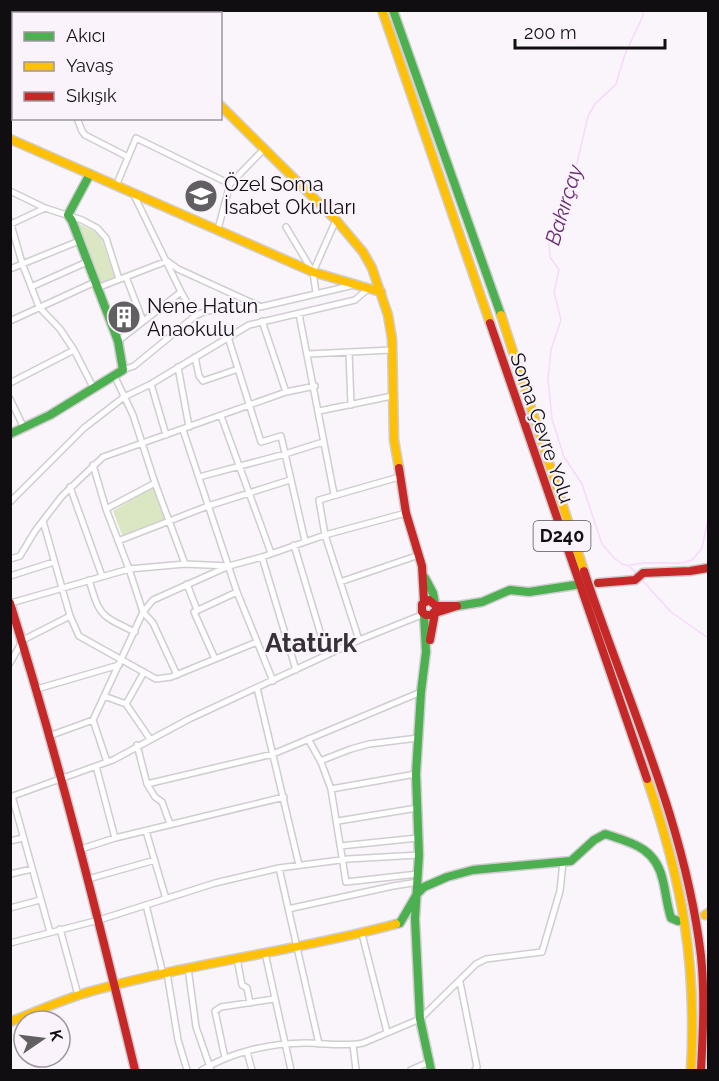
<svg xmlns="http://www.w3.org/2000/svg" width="719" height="1081" viewBox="0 0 719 1081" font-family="Raleway,sans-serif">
  <rect width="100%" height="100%" fill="#f9f5fa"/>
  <path fill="#dbe7c2" d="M75,222L100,234L115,278L97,284Z
    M153,487L165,520L123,537L113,511Z"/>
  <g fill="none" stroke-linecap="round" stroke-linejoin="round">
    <path stroke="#f7d9fd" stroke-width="1.5" d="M630,565L644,563H681L692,560L702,548L708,519
      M636,573L629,566L622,564L614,558L602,544L582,484L564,457L552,419L548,379L551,350L561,320L554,292L559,270L550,257L549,243L574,176L588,116L595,104L616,84L625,54L643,16V10
      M641,579L671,612L708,638"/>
    <g stroke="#d0cdd1" stroke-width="8">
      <path id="street" d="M10,29L14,31
        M10,41L14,35
        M77,118L82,131L85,135L128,157
        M116,186L136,138L230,184
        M10,191L45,208L82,220L97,228L106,238L119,279
        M134,195L181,292L195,316
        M10,221L22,263L39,307L60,329L74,350L93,387
        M11,224L45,208
        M286,227L313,272L316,293
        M218,229L230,184L264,149
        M10,269L79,241
        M313,272L336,220
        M126,277L143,321
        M31,287L87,262
        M97,288L167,261L178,269L259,306
        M299,314L334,494
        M10,321L95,282
        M262,321L286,392
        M228,337L261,442L281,436L305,541
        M118,341L181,292
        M349,352L351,405
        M308,354L392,350
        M195,357L199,376L203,381L238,369
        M178,367L189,427
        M123,370L134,366L195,316L206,311L260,307L354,285
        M10,383L74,350
        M151,384L166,435
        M10,399L24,428
        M319,411L392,396
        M221,416L271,553
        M183,430L237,592L273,681
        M93,465L106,509L129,569L185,564L155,483L133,415L114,375
        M199,477L285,454L323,442
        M70,487L102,576
        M10,502L84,428L124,397L151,384L249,325L355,300L369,288
        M106,509L155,483
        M43,521L70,616L79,636L156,679L171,677L257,642
        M118,541L208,506L290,480
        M294,545L327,655
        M262,557L296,670
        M10,559L20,556L35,531L62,496L103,457L286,392L315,386
        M185,564L229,566L262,557L325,535L406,513
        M10,576L54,562
        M89,580C100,617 100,615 135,632
        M340,582L419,555
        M187,584L197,610
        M11,603L129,569L143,612L153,623L177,675
        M359,640L325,535L319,500L399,477
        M215,659L194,612L237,592
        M10,663L23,640L70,616
        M257,688L299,865
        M37,689L119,665
        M104,696L126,704L150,739
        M126,704L144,672
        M49,736L93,720
        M308,739L321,762L331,789L346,882L418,874
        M137,745L147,784L273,754L421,692
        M320,761L351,749L369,744L418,738
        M107,762L93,720L143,612L153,600L229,566
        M96,766L115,838
        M147,784L155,797L162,802L170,824
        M331,789L416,774
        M12,796L50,932
        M10,797L113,760L189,719L359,640L424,614
        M338,821L417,808
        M146,831L166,899
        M10,841L23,838
        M340,846L418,838
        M81,849L115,838L284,797
        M279,868L319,1044
        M10,874L32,869
        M88,879L155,860
        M146,905L163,974
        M10,908L40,900
        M288,909L393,886L418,882
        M60,929L78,995
        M362,934L387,1032
        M10,943L99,920L215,883L279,868L348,859L419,855
        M265,953L291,1070
        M237,958L242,985L247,988L250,1003
        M188,968L196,1027L211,1070
        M167,973L178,1040L187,1070
        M460,982L477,1067L475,1070
        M353,1045L356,1070
        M247,1052L252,1070
        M225,1058L215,1011L221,1007L274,999
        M202,1070C232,1052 270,1043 306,1043C325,1043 344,1047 363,1043L420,1019L476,964L486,959L542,952L560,891L563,862
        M411,1070L429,1062"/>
    </g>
    <g stroke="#d0cdd1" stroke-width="11">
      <path id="fast" d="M393,10L501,315
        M10,434L50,415L123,370L118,341L72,221L68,215L90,174
        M425,578L433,593L435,603
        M457,606L482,602L510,590L529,592L575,585
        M424,614L426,652L421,692L416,774L419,855L415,919L420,1019L431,1070
        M396,924L400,923L417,894L424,887L447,877L473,870L571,861L594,840L605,834C633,843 656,848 663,881C666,893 667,906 671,918L678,921"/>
    </g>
    <g stroke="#d0cdd1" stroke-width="11">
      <path id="slow" d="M382,10L490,323
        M220,105L336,220L363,252L372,268L388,315L392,339L394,440L399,468
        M10,139L313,272L381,292
        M501,315L584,571
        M647,779C682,882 697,961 691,1070
        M705,915L708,913
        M10,1022C37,1011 64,999 92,991C192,963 296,951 396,924"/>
    </g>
    <g stroke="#d0cdd1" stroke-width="11">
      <path id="jam" d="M129,10L131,14
        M490,323L647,779
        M399,468L406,513L422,566L424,602
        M584,571C626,698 685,822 701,956C705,994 703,1032 701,1070
        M598,583L635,580L643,573L690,571L708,568
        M10,603C58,757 97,913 135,1070
        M430,640L435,613L457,606H436L429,600L422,604V612L426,615H431L436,610V606"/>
    </g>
    <use href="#street" stroke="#fefefe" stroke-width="5"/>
    <use href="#fast" stroke="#4caf50" stroke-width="8"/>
    <use href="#slow" stroke="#ffc107" stroke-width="8"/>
    <use href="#jam" stroke="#c62828" stroke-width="8"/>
  </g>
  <defs>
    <g id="school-disc" transform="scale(1.725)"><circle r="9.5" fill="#625f63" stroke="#faf3fc"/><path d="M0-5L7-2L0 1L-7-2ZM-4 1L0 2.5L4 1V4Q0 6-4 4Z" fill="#fff"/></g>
    <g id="building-disc" transform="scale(1.725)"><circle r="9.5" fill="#625f63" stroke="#faf3fc"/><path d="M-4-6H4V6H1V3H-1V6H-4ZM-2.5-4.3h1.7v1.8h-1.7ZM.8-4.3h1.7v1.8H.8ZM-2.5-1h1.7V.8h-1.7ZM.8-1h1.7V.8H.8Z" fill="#fff"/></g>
  </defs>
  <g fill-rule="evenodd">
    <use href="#school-disc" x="201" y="196"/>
    <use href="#building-disc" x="124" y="317"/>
  </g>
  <g text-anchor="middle" stroke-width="4.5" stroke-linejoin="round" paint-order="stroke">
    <rect fill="#faf3fc" stroke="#565358" stroke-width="1.5" x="533.5" y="521" width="57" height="30" rx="4.5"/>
    <g font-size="18" font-weight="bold" fill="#100e11">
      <text x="562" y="542">D240</text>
    </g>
    <g font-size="20" fill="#100e11" stroke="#faf3fc" text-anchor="start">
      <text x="224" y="191">Özel Soma<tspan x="224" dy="23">İsabet Okulları</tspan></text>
      <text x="147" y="313">Nene Hatun<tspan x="147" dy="23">Anaokulu</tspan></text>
    </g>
    <g font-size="20" fill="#100e11" stroke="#faf3fc">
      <text transform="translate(542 428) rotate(71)" y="7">Soma Çevre Yolu</text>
    </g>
    <g font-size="21" font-style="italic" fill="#672b72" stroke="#faf3fc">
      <text transform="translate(564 205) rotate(-73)" y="7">Bakırçay</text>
    </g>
    <g font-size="26" font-weight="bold" fill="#363037" stroke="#faf3fc">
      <text x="311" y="652">Atatürk</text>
    </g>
  </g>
  <rect width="719" height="1081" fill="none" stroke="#100e11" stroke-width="24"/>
  <rect x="12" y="12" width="210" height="108" fill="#faf3fc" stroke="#9c979e" stroke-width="1.5"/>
  <rect x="24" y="32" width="30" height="9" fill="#4caf50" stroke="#9c979e" stroke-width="1.5"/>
  <text x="66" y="42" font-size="18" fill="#100e11">Akıcı</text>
  <rect x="24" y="62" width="30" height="9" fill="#ffc107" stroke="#9c979e" stroke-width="1.5"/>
  <text x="66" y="72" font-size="18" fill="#100e11">Yavaş</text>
  <rect x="24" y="92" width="30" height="9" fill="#c62828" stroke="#9c979e" stroke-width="1.5"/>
  <text x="66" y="102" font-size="18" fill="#100e11">Sıkışık</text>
  <g transform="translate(42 1039) rotate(76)"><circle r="28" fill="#faf3fc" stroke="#9c979e" stroke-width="1.5"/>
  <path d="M0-4.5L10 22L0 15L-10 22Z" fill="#625f63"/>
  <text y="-9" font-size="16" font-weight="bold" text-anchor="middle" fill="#100e11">K</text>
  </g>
  <path d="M515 39v9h150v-9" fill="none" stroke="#100e11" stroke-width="3"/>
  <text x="524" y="39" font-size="18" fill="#100e11" stroke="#faf3fc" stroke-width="4.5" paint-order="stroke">200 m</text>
</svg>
